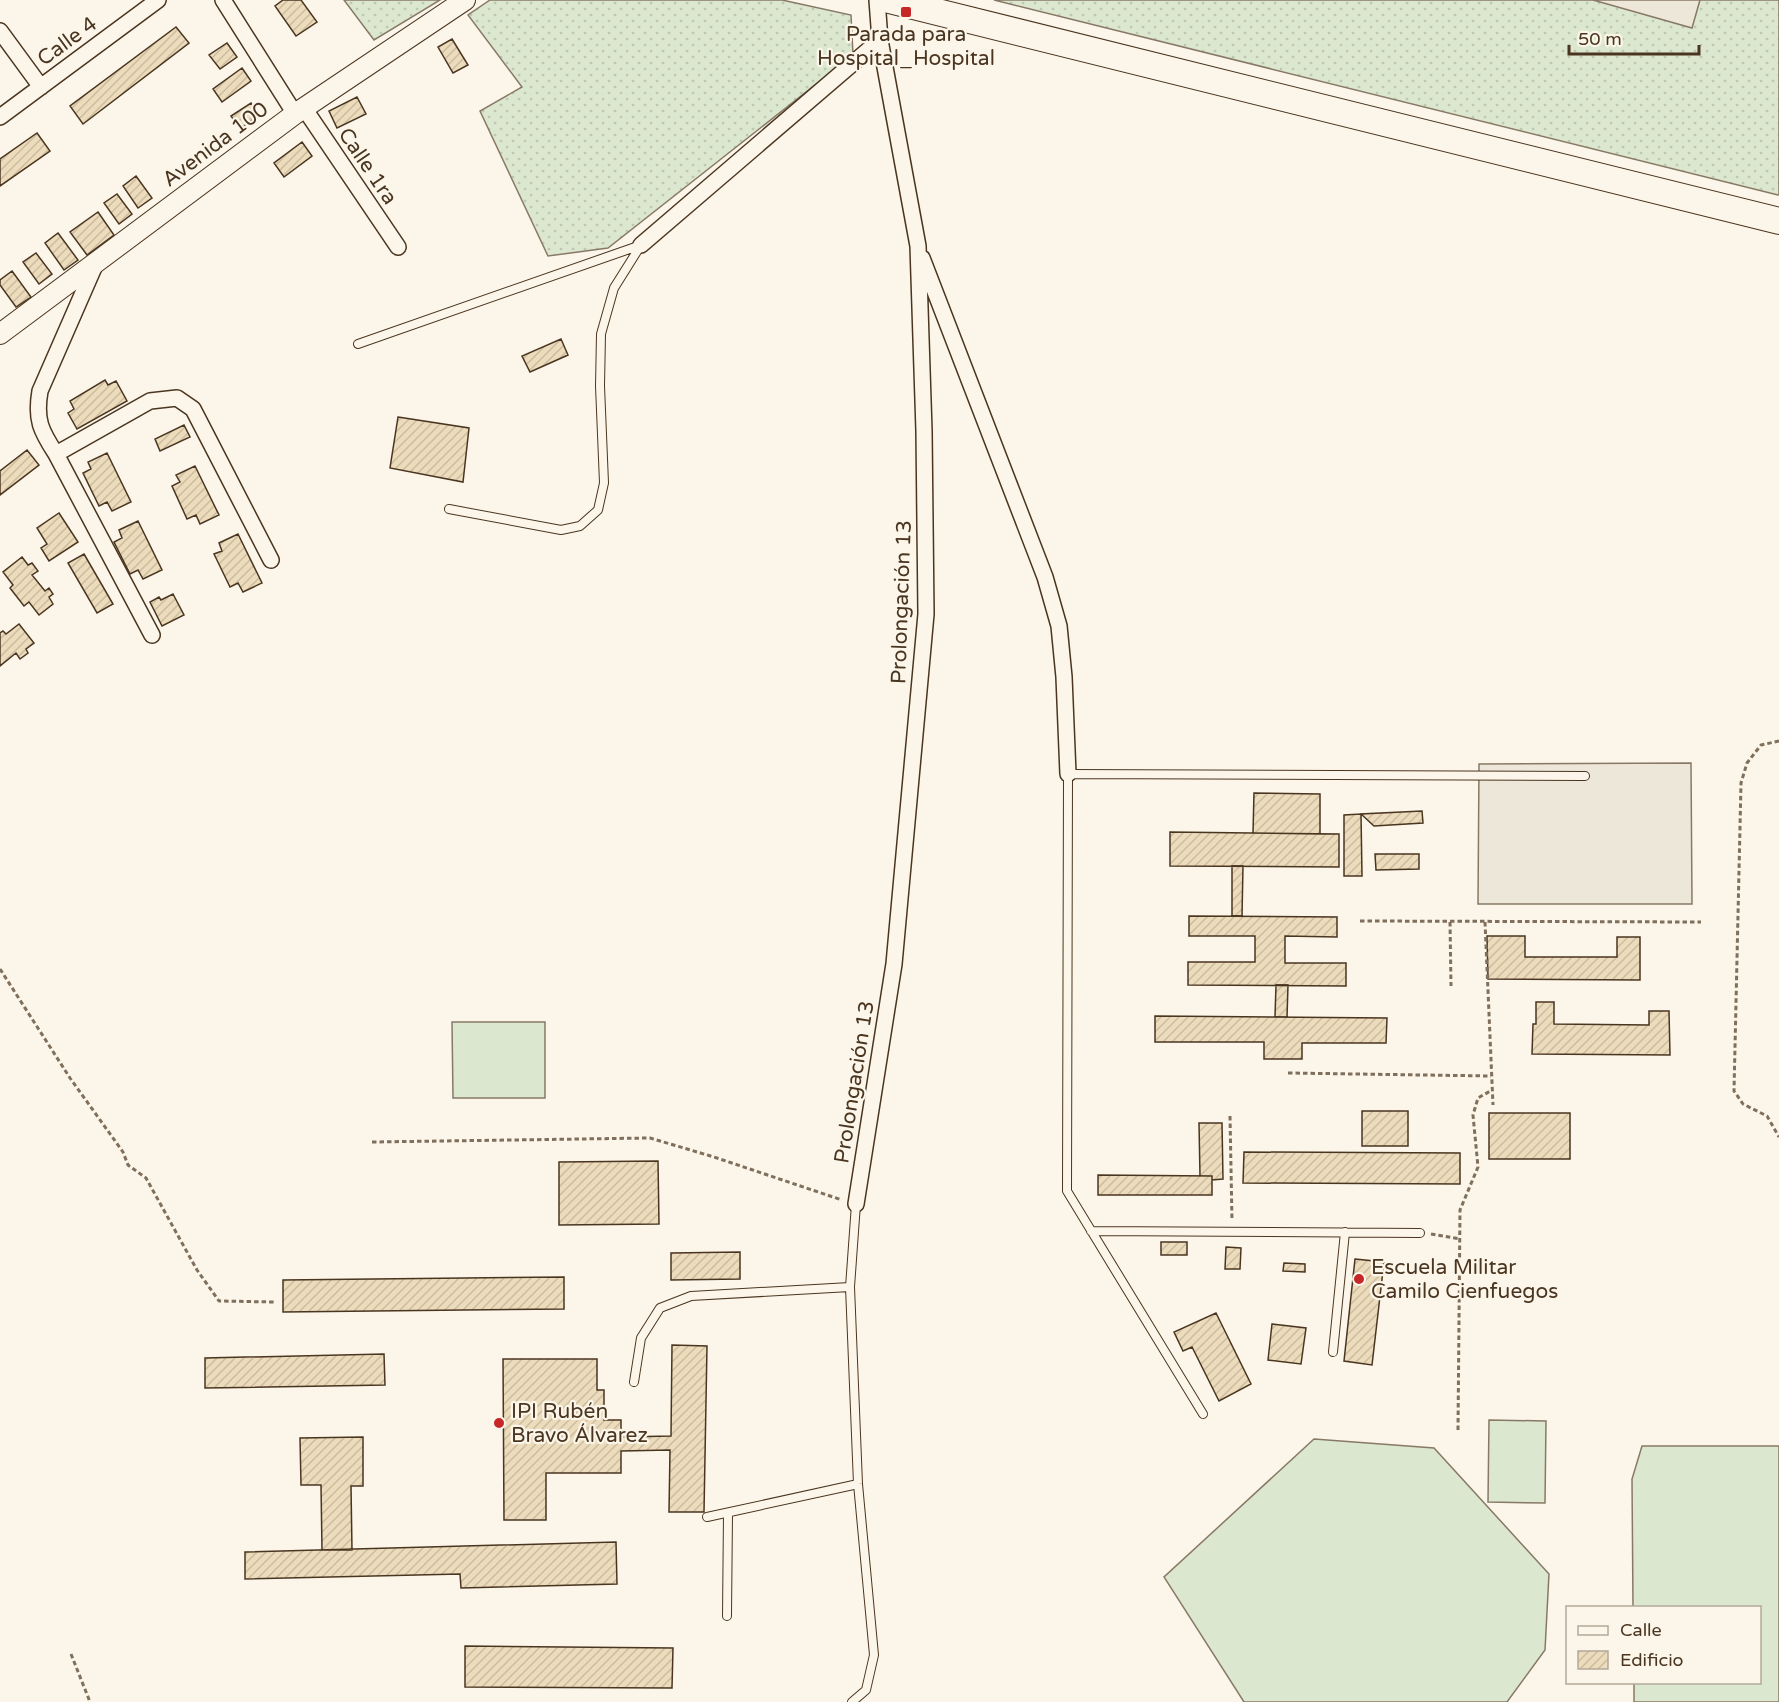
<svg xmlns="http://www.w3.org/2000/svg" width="1779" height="1702" viewBox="0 0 1779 1702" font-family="'Varela Round',sans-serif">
  <defs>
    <pattern id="grass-dots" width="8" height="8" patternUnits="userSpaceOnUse" patternTransform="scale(1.5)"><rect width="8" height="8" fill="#dce7d0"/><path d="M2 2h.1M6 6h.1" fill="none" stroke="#bec7b2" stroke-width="1.8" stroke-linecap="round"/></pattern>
    <pattern id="building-hatch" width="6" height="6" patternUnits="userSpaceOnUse" patternTransform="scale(1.5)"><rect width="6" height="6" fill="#ecdcbc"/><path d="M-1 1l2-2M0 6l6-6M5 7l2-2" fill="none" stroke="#ccbda1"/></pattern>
  </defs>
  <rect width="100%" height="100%" fill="#fbf6e9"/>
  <path fill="url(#grass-dots)" stroke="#887966" stroke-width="1.5" d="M344,0H440L374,40Z
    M490,0H782L851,15L853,55L608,248L548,256L480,111L522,87L468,15Z
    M994,0H1779V195H1778Z"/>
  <path fill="#dce7d0" stroke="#887966" stroke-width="1.5" d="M452,1022H545V1098H453Z
    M1489,1420L1546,1421L1545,1503L1488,1502Z
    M1314,1439L1434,1448L1549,1574L1545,1650L1507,1702H1244L1164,1577Z
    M1642,1446H1779V1702H1634V1683L1760,1682V1608L1633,1607L1632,1479Z"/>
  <path fill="#ede7d9" stroke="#887966" stroke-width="1.5" d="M1593,0H1700L1692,28Z
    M1691,763L1692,904H1478L1479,764Z"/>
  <path fill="url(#building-hatch)" stroke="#4a3520" stroke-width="1.5" d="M283,0H301L317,22L296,36L275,6Z
    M176,27L189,43L83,124L70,106Z
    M452,39L468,65L453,73L438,47Z
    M227,43L237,57L220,69L209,55Z
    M242,68L251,81L222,102L213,89Z
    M357,97L366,114L337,128L329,111Z
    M251,103L259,115L240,129L231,116Z
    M37,133L50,151L0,186V159Z
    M302,142L312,156L284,177L274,163Z
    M136,176L152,198L138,208L123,186Z
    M117,194L132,214L119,224L104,203Z
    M98,212L114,235L87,255L70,232Z
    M58,233L78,260L64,270L45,243Z
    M36,253L52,274L39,284L23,262Z
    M12,271L31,297L16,307L0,285V280Z
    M561,339L568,355L530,372L522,356Z
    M105,380L108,385L116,381L127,401L77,429L68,413L74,409L70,401Z
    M398,417L469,428L463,482L390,468Z
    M184,425L190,437L160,451L155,439Z
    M27,450L39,465L0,495V471Z
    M107,453L131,502L112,511L107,502L99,506L83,473L91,469L88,462Z
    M195,466L219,515L200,524L196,515L187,519L172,486L180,482L176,475Z
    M59,513L78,542L49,561L41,548L47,544L37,528Z
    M138,521L162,570L143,579L138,570L130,574L114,542L122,538L119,530Z
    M238,534L262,583L243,592L238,583L230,587L214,554L222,551L219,543Z
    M84,554L113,604L97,613L68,563Z
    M22,557L28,565L32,563L38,571L32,575L45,591L49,588L53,594L49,597L53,604L39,615L29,602L24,606L10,588L13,585L3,572Z
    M173,594L184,615L162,626L150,602L159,597L161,600Z
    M19,624L34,643L26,649L28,653L20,659L16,653L0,666V633L3,631L6,634Z
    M1254,793L1320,794V834L1253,833Z
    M1422,811L1423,823L1374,826L1361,814Z
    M1361,814L1362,876H1344V815Z
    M1170,832L1339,834V867L1170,866Z
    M1375,854H1419V869L1376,870Z
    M1232,866H1243L1242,916H1232Z
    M1189,916L1337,917V937L1285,936V963H1346V986L1188,985V962H1255V936H1189Z
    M1487,936H1525V957H1617V937H1640V980L1488,979Z
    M1276,985H1288L1287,1017H1275Z
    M1536,1002H1554V1024L1649,1025V1011H1669L1670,1055L1532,1054L1533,1024H1536Z
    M1155,1016L1387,1018L1386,1043H1302V1059H1264V1042H1155Z
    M1362,1111H1408V1146H1362Z
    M1489,1113H1570V1159H1489Z
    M1199,1123H1222L1223,1179L1212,1180V1176H1200Z
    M1244,1152L1460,1153V1184L1243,1183Z
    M658,1161L659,1224L559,1225V1162Z
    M1098,1175L1212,1176V1195H1098Z
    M1161,1242H1187V1255H1161Z
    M1226,1247L1241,1248L1240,1269H1225Z
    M740,1252V1279L671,1280V1253Z
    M1355,1259L1384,1262L1372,1365L1344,1361Z
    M1284,1263L1305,1264V1272L1283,1271Z
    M564,1277V1309L283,1312V1280Z
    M1216,1313L1251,1384L1219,1401L1192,1347L1183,1351L1174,1332Z
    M1272,1324L1306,1328L1301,1364L1268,1360Z
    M672,1345L707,1346L704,1512H669L670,1450L621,1451V1473H546V1520H504L503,1359H597V1390H604V1420H621V1437L671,1436Z
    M384,1354L385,1385L205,1388V1358Z
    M363,1437V1486H351L352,1550H322L321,1485H301L300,1438Z
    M616,1542L617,1584L461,1588L460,1574L245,1579V1552Z
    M465,1646L673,1648L672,1688L465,1687Z"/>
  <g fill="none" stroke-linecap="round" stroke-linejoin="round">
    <g stroke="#4a3520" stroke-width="10">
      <path id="service" d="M358,344L641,245
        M449,509L561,530L580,526L598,510L604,483L600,386L601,334L614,288L641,245
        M1091,1231L1420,1233
        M1333,1352L1345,1232
        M634,1382L641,1338L660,1308L691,1296L850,1287
        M1203,1414L1067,1191L1068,774L1585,776
        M707,1517L858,1484
        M727,1616L728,1513
        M852,1702L866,1690L874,1655L858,1484L850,1287L856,1204"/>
    </g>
    <g stroke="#4a3520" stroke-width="18">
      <path id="minor" d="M223,0L295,114
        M0,31L41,87
        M304,108L398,247
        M0,117L158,0
        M641,245L880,40
        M922,258L1045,577L1059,626L1064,677L1068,774
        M96,263L40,391C35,420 41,431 56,454L152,635
        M56,454L150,401L177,398L193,409L271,560
        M856,1204L894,964L926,614L924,431L918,246L880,40L877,0"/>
    </g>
    <g stroke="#4a3520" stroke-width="22">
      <path id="tertiary" d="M0,334L295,114L465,0"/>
    </g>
    <g stroke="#4a3520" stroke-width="28">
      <path id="primary" d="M889,0L1779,221"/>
    </g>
    <path stroke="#7f6f5c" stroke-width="3" stroke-dasharray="4.5 3" stroke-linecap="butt" d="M1779,741L1761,745L1747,763L1741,783L1734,1091L1743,1104L1767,1116L1779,1137
      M1360,921L1701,922
      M1450,922L1451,986
      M1485,922L1493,1105
      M0,969L70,1078L123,1152L128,1165L146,1178L197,1270L219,1301L275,1302
      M1288,1073L1491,1076
      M1230,1116L1232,1221
      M372,1142L650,1138L714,1157L842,1200
      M1431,1234L1460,1239
      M1458,1430L1460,1210L1478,1167L1473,1115L1478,1098L1492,1090
      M71,1654L90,1702"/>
    <use href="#service" stroke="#fbf6e9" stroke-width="8"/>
    <use href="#minor" stroke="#fbf6e9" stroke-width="15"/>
    <use href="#tertiary" stroke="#fbf6e9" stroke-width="20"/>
    <use href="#primary" stroke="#fbf6e9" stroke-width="26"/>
  </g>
  <g fill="#c62828" stroke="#fbf6e9" stroke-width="2">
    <rect x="900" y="6" width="12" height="12" rx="3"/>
    <circle cx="1359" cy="1279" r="6"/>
    <circle cx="499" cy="1423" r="6"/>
  </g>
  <g text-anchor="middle" stroke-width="4.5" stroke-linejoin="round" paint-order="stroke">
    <g font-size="21" fill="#4a3520" stroke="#fbf6e9" text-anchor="start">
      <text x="906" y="41" text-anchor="middle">Parada para<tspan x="906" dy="24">Hospital_Hospital</tspan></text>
      <text x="1371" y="1274">Escuela Militar<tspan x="1371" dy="24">Camilo Cienfuegos</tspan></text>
      <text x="511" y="1418">IPI Rubén<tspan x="511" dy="24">Bravo Álvarez</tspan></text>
    </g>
    <g font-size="21" fill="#4a3520" stroke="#fbf6e9">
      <text transform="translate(67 41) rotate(-36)" y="7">Calle 4</text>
      <text transform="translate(215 144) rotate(-37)" y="7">Avenida 100</text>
      <text transform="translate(368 166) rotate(56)" y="7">Calle 1ra</text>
      <text transform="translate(901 602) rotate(-88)" y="7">Prolongación 13</text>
      <text transform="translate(854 1082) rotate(-81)" y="7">Prolongación 13</text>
    </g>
  </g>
  <rect x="1566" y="1606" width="195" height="78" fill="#fbf6e9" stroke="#b4a999" stroke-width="1.5"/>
  <rect x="1578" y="1626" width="30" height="9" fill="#fbf6e9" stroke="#b4a999" stroke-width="1.5"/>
  <text x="1620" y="1636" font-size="18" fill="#4a3520">Calle</text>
  <rect x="1578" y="1651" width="30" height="18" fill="url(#building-hatch)" stroke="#b4a999" stroke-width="1.5"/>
  <text x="1620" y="1666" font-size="18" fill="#4a3520">Edificio</text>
  <path d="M1569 45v9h130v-9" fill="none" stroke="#4a3520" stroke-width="3"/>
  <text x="1578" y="45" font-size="18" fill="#4a3520" stroke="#fbf6e9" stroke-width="4.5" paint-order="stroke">50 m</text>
</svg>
